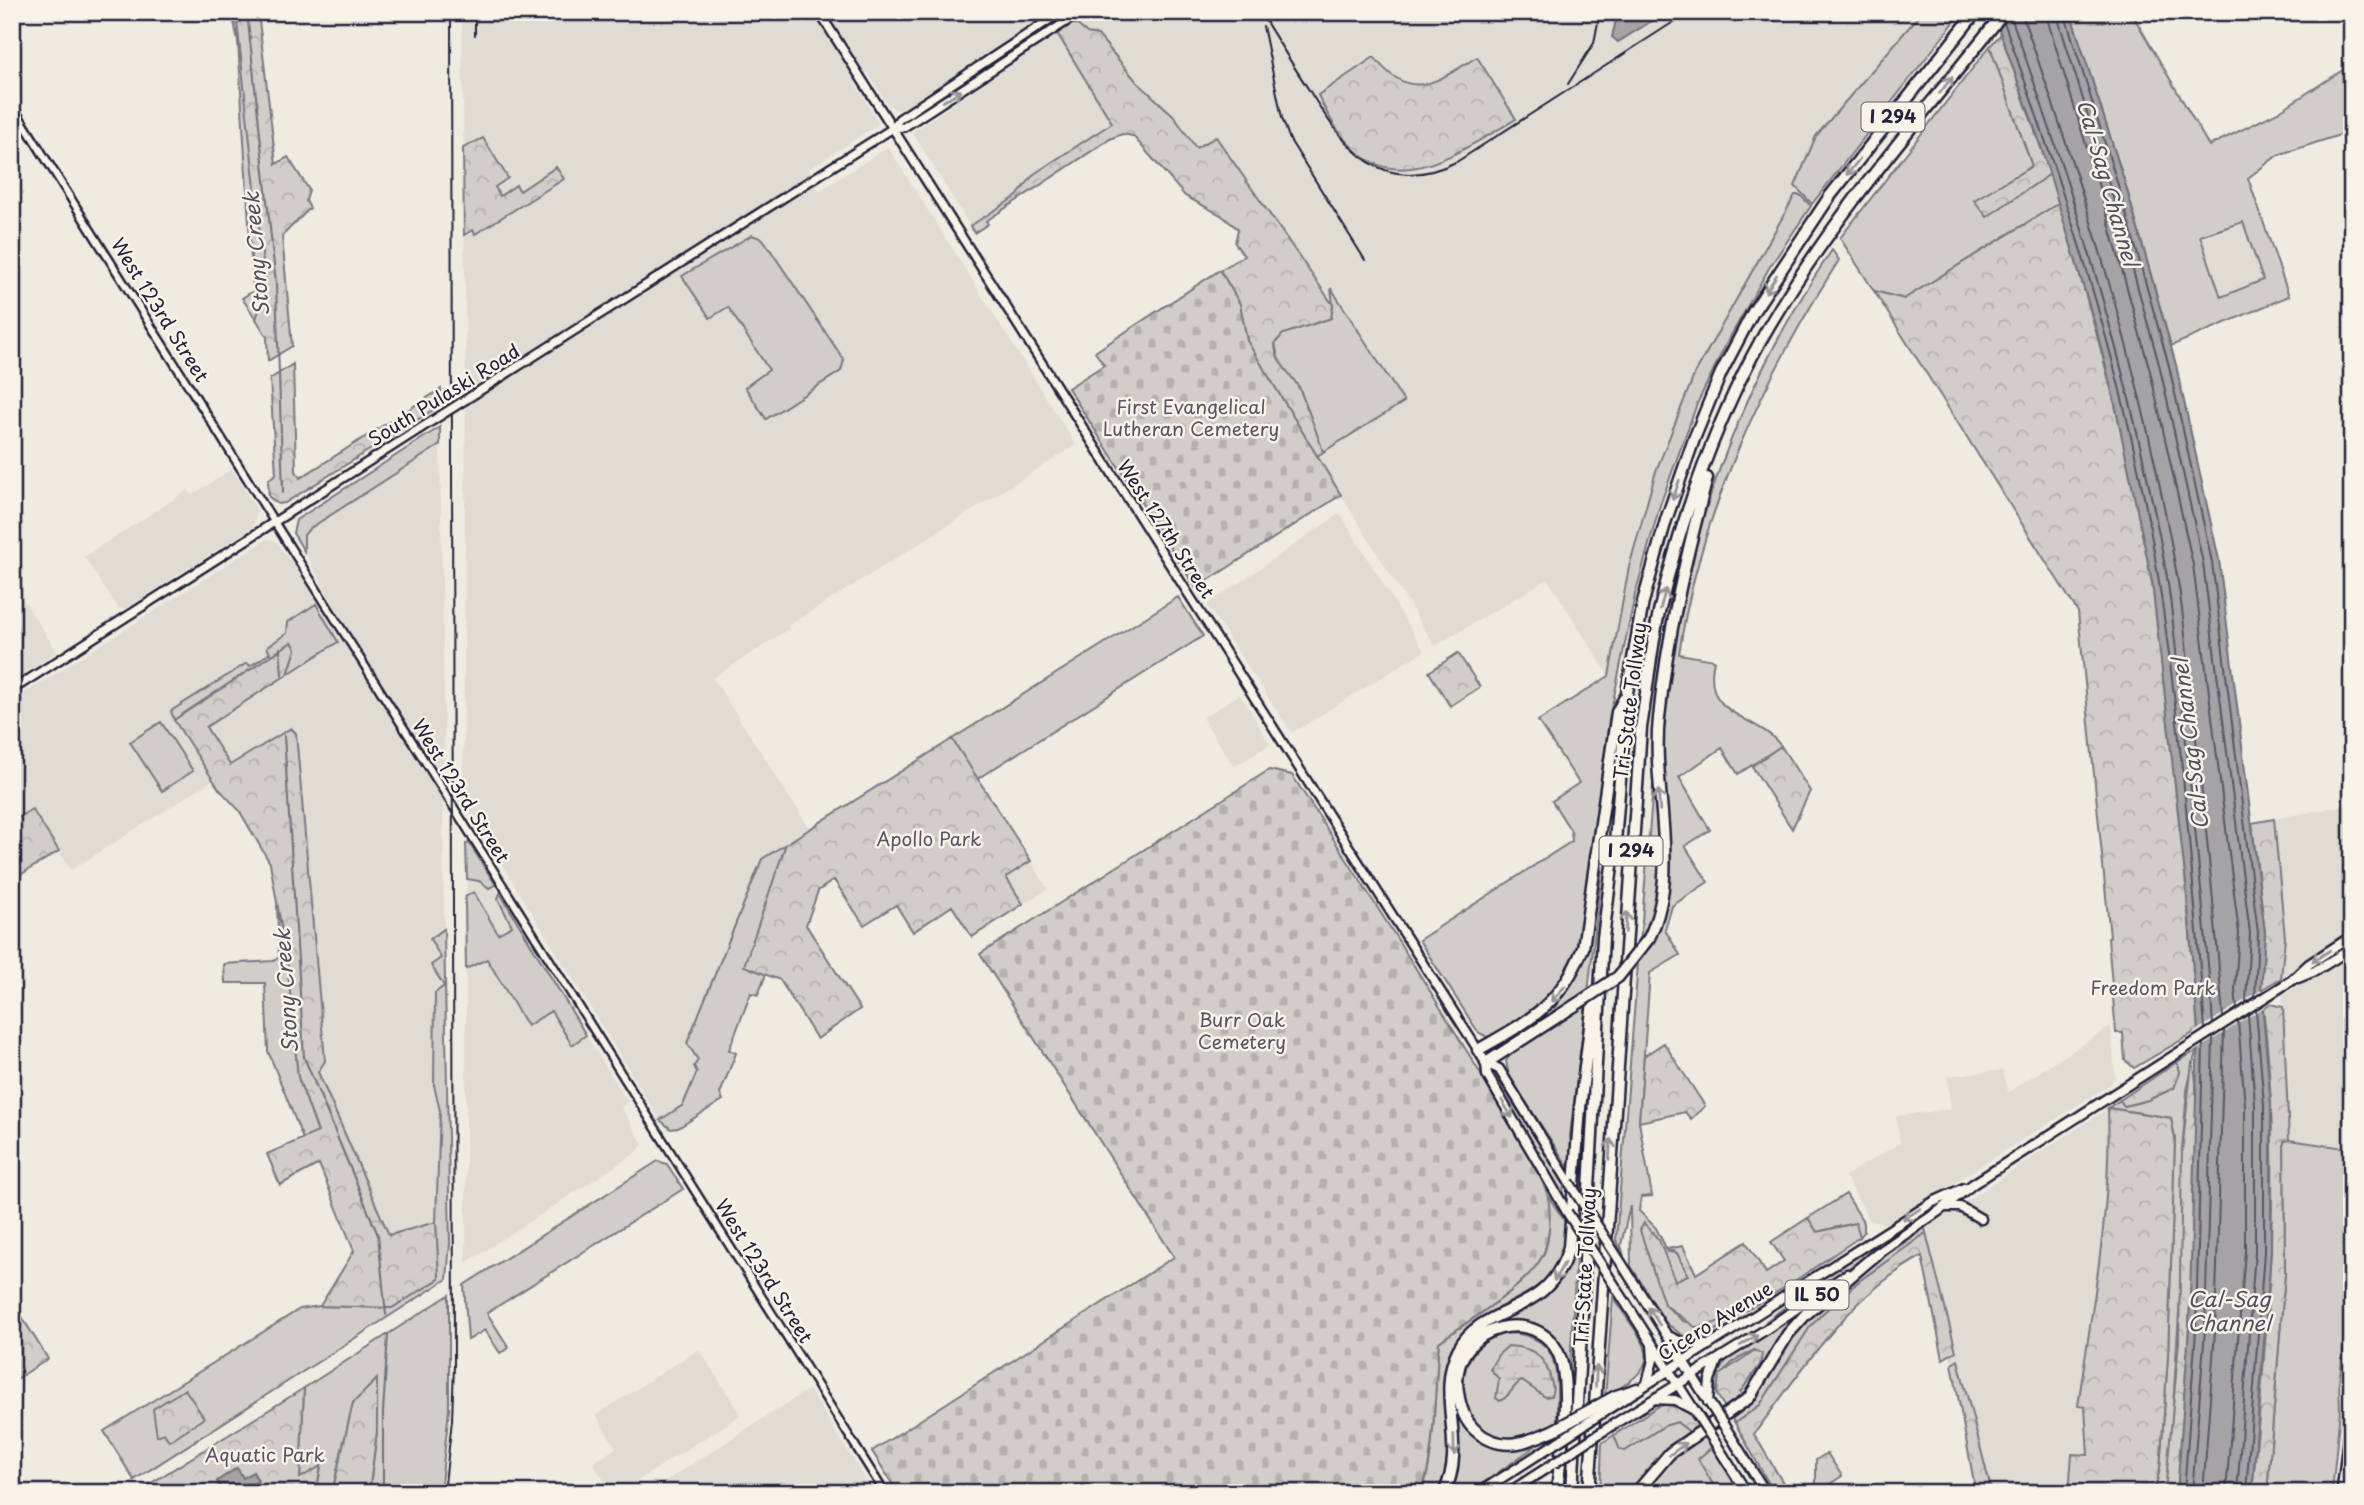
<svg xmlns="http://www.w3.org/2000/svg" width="2364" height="1505" viewBox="0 0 2364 1505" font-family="'Playpen Sans',sans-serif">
  <defs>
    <pattern id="forest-crowns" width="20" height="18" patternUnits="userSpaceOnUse" patternTransform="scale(1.75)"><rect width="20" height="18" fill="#d1cdc9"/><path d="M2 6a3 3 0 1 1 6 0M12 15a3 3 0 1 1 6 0" fill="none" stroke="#b3b0ae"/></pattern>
    <pattern id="wetland-marsh" width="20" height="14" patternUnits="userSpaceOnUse" patternTransform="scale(1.75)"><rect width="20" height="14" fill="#d1cdc9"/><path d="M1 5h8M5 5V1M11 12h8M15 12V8" fill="none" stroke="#b3b0ae"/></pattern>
    <pattern id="cemetery-stones" width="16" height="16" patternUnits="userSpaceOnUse" patternTransform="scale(1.75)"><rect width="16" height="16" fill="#d1cdc9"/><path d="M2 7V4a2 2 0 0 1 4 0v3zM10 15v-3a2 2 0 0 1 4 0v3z" fill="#b3b0ae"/></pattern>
  </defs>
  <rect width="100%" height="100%" fill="#eeebe1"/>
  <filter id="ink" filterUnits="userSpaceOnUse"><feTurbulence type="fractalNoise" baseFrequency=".0143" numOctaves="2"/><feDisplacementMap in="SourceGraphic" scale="14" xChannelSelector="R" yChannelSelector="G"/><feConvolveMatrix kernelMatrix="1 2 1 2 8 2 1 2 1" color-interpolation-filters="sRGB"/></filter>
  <g filter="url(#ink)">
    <path fill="#dfdcd4" d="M462,12H1922L1817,136L1804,191L1812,204L1811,206L1800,195H1795L1695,373L1640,522L1609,676L1548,579L1435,646L1317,456L1403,402L1331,290L1333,305L1216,138L1196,148L1173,115L1137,82L1098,35L1057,33L1112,123L1034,174L1017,196L970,226L912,132L1039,46L1028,28L904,109L898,110L888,105L868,73L854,81L879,124L809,169L819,191L888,147L1076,445L788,626L789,629L713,678L810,829L786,845L693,1098L660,1120L463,801L466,385Z
      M2243,222L2263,280L2221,297L2200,236Z
      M440,445L445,785L339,615L304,551V535L308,529Z
      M232,469L257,510L253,527L124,610L118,608L84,557L188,490L192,495Z
      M1340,513L1424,651L1292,733L1207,605Z
      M267,539L275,541L296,567L443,801L444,929L430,939L441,958L431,965L445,987L435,993L434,1085L440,1111L436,1222L389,1236L318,1072L247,756L229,765L205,727L338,642L287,628V633L268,647L271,653L249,666L246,663L171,711L213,780L71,870L32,810L12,822V701Z
      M12,582L57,652L12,681Z
      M1240,694L1270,744L1234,767L1203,718Z
      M2352,804V929L2281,978L2285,938L2274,819Z
      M1031,861L1048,889L1023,904L1007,877Z
      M467,879L479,881L486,886L496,885L501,906L512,926L498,934L478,895H467Z
      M2352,955V1149L2289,1140L2282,995Z
      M487,958L527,1025L551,1011L572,1044L586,1035L628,1102L621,1107L643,1144L637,1152L466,1263V969Z
      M2111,1026L2115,1078L2108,1086L1888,1224L1870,1221L1845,1176L1900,1143L1896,1116L1951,1109L1947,1076L2003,1070L2008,1092Z
      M2108,1108L2109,1170L2096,1291L2078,1405L2085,1407L2088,1455H2072L2069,1493H1992L1958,1360L1952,1364L1949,1355L1956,1351L1925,1228Z
      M699,1349L741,1415L618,1493H612L593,1463L616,1448L596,1415Z
      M809,1389L874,1493H647Z"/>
    <path fill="#d1cdc9" stroke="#7a7882" stroke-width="2" fill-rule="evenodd" d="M232,12H236L239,31L266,290L256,319L242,298L253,291L238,41Z
      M1922,12H1962L1812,204L1795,186L1816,136Z
      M2070,12H2131L2209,146L2278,112L2352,64V131L2278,155L2248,178L2289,296L2171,346L2125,183ZM2243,222L2263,280L2221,297L2200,236Z
      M1990,46L2032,166L1975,200L1987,216L2050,174L2059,203L1904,299L1874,291L1840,238Z
      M1795,195H1800L1811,206L1769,268L1725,346L1697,404L1660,505L1635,595L1609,721L1580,943L1565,979L1535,1012L1489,1038L1478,1032L1419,940L1572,841L1571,831L1552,801L1579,783L1538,721L1609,676L1629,567L1656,471L1695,373Z
      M752,235L763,239L844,360L841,371L766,419L745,387L769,370L728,307L710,318L682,276Z
      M1832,250L1839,260C1763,380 1700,512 1679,654L1714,660C1701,719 1755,712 1781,746L1738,774L1722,748L1679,777L1710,830L1685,846L1708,882L1672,906L1665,930L1680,955L1650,973L1639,1122L1652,1196L1641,1197L1639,1211L1656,1228L1668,1252L1677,1253L1688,1275L1675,1282L1653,1231L1664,1304L1683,1321L1706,1326L1759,1302L1702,1339L1689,1340L1666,1323L1631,1266L1630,1206L1621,1245L1624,1256L1616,1240L1638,963C1685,901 1666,846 1662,775C1659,737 1664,697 1670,659C1694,512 1749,373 1832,250Z
      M1331,288L1404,402L1323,452L1299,387L1279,363L1275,343L1283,334L1331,318L1333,305Z
      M440,427V445L309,529L304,535V551L293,533L296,520Z
      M1178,597L1203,636L977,779L952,739Z
      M316,604L338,642L288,674L296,649L292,642L174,720L171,711L247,663L250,666L270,653L267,647L287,633L288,622Z
      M161,722L193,771L162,791L130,742Z
      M1653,785C1659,846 1669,888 1640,945Z
      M469,843L496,885L489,888L479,881L467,879L466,844Z
      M786,844L745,965L766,974L758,995L751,993L729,1050L736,1053L720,1094L723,1100L678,1128L671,1129L660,1120L683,1105L697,1072L694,1066L698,1060L687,1043L762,859Z
      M1599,870L1602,871L1588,992L1557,1012L1554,1008C1589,967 1593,922 1599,870Z
      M474,892L498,934L512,926L498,899L500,893L586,1035L572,1045L551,1011L527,1026L487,959L466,969L465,901L466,896Z
      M277,904L287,959L298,1077L318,1133L303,1139L268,1051L265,983H225L224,964L273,961L279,957Z
      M444,929L450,1243L447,1279L134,1480L104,1431L300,1309L320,1306L392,1308L439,1279L436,1222L440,1111L434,1085L435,993L444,986L431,965L441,958L430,939Z
      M1586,1004L1570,1136L1573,1174L1509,1076L1506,1061L1515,1049Z
      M2196,1051L2187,1091L2182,1151L2181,1281L2169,1470L2165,1493H2154L2160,1468L2168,1356L2175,1139L2171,1118L2108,1108L2120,1100L2124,1106L2148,1100L2174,1088L2180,1072L2177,1062Z
      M1492,1070L1564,1183L1563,1195L1490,1072Z
      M2289,1140L2352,1149V1292L2339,1381L2340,1410L2332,1493H2267L2285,1273L2284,1141Z
      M658,1161L667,1164L683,1189L487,1313L509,1348L500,1353L485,1330L468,1340L464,1285Z
      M1546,1193L1568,1226C1556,1315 1486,1288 1453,1348C1427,1394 1465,1446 1436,1493H1420C1435,1474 1435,1372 1439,1342C1469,1320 1528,1287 1544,1253C1552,1235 1548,1212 1546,1193Z
      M1846,1194L1864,1223V1232L1860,1237L1855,1223L1817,1232L1808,1218Z
      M1931,1209L1901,1234L1765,1322L1817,1282Z
      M1925,1228L1926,1233L1858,1282L1822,1314L1810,1327L1760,1405L1735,1423L1732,1419C1766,1396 1778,1355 1802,1325C1834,1284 1884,1259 1925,1228Z
      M1574,1237L1577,1241L1570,1366L1554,1341L1516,1322H1496C1535,1301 1570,1285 1574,1237Z
      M449,1295V1410L440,1493H369L377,1431L353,1403L332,1493H316L321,1467L300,1479L304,1388Z
      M1613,1297C1645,1348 1672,1360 1605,1397Z
      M1807,1305L1737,1405L1740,1392L1760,1365L1755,1350C1734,1358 1717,1372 1717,1395L1714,1379L1728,1358Z
      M1505,1333C1566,1334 1556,1378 1557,1423C1549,1428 1538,1435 1529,1438C1459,1456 1436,1350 1505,1333Z
      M1456,1405C1468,1429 1482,1451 1513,1450C1520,1450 1528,1447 1534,1447L1469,1493H1448L1459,1451Z
      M1677,1422L1692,1434L1651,1466L1632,1493H1600L1602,1443L1614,1435L1620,1449L1625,1451L1664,1426Z
      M1705,1437L1712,1447L1699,1459L1718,1493H1642L1661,1468Z"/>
    <path fill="url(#forest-crowns)" stroke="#7a7882" stroke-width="2" d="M236,12H258L276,164L288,157L309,190L306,201L310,208L282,236L292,346L268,361L267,337L256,319L266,290Z
      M1075,23L1087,33L1098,35L1137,82L1173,115L1196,148L1216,137L1333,305L1331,318L1283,334L1275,343C1275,364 1292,373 1300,390C1308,411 1317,431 1323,452L1317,456L1247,341L1240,304L1220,270L1244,256L1235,243L1238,229L1221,215L1185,196L1133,136L1122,134L1110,139L986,221L988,224L974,233L970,226L1017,196L1034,174L1112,123L1057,33Z
      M2001,34L2050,174L1987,217L1974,200L2032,166L1990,46Z
      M1374,57C1411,104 1436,82 1477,57L1516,119C1434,168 1371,210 1318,95Z
      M483,138L508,178L495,187L500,196L516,185L520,191L556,167L564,179L475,234L473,230L464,235L463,148Z
      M2059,203C2096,328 2132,454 2152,583C2174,730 2186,881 2198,1030L2134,1068L2125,1060L2123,1033H2116L2108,938L2110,937L2078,612L1874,291L1904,299Z
      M293,364L296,471L300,478L441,389V405L285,503L278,504L269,497L268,480L276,474L270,379Z
      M292,642L296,649L288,674L206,727L230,765L291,728L296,733L325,1061L318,1072L389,1235L436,1222L439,1279L392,1308L320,1306L354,1251L319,1164L280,1185L267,1154L318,1132L298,1077L287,959L270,863L239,810L219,789L174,720Z
      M1458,653L1480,687L1450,706L1429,672Z
      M952,739L1031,861L1006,877L1023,904L972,937L952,906L913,932L896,905L864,925L834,880L818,891L806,925L860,1009L817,1039L780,980L744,966L786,844Z
      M1781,746L1810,791L1792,829L1752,766Z
      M32,809L59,851L12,880V822Z
      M2274,819L2285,938L2281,978L2261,990L2265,933L2252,823Z
      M2270,1004L2283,1007L2289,1140L2284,1141L2285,1273L2267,1493H2252C2267,1332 2283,1169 2263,1008Z
      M1664,1043L1705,1106L1691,1119L1685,1112L1639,1122L1644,1056Z
      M2177,1062L2180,1072L2174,1088L2148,1100L2124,1106L2120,1100Z
      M2192,1063C2208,1087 2182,1441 2177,1493H2165L2179,1342L2182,1151Z
      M2108,1108L2171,1118L2175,1139L2168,1356L2160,1468L2154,1493H2069L2072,1454L2088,1455L2085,1407L2078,1406C2092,1307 2112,1208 2108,1108Z
      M1808,1218L1817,1232L1856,1223L1860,1237C1819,1263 1743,1323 1695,1327L1664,1304L1640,1230L1644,1223L1659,1240L1675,1281L1688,1275L1677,1253L1667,1249L1683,1246L1696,1274L1746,1242L1766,1273L1784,1261L1771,1242Z
      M1926,1233L1956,1351L1943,1359L1922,1256C1847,1297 1804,1368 1754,1434L1789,1493H1774L1735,1423L1760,1405L1810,1327L1822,1314L1858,1282Z
      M12,1301L48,1359L12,1382Z
      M1755,1350L1762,1354L1760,1365L1740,1392L1743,1396L1727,1411L1717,1395L1719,1375Z
      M1958,1360L1992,1493H1976L1952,1364Z
      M377,1379V1431L369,1493H332L353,1403Z
      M304,1388L300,1478L321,1466L316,1493H141L140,1490Z
      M185,1389L204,1418L169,1441L164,1433L157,1436L153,1409Z
      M1668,1404L1686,1410L1700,1429L1692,1434L1677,1422L1664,1426L1625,1451L1620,1450L1614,1435L1657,1407Z
      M1712,1447L1742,1493H1718L1698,1459Z
      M1827,1453L1842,1476L1816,1493V1460Z"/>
    <path fill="url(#wetland-marsh)" stroke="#7a7882" stroke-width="2" d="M1508,1346C1529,1347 1542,1353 1549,1373C1551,1382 1555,1387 1551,1396L1545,1397L1522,1381C1512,1385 1512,1395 1500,1401L1496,1398L1499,1379L1490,1369L1498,1355Z"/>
    <path fill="url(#cemetery-stones)" stroke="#7a7882" stroke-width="2" d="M1220,270L1240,304L1247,341L1341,495L1196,588L1068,388L1104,365L1095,352Z
      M1269,770L1292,775C1352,867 1411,959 1468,1053C1493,1095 1529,1146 1546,1191C1552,1208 1550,1232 1545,1249C1536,1282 1467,1321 1439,1342C1435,1372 1435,1474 1419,1493H898L872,1451L1174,1257L980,954Z"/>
    <path fill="#a6a3a6" stroke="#716f7b" stroke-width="2" d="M1618,12H1666L1618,42L1612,37Z
      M1993,12H2070L2125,183L2176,365L2219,560L2265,933L2261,990L2271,1105V1252L2252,1493H2177L2189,1329L2198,1030L2186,884L2152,582L2115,404L2096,328L2040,143Z
      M237,1468L243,1478L253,1472L258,1481L240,1493L232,1485L223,1491L217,1481Z"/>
    <path fill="#eeebe1" d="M2261,990L2266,1006L2192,1053L2194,1032Z"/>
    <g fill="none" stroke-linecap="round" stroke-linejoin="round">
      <path stroke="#575666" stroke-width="2" d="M2021,12C2087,197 2144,383 2177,576C2185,621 2188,667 2193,713C2205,814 2215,915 2223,1017
        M2045,12L2100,190L2150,371L2193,565L2239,933L2235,989L2237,1009
        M2056,12L2110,187L2160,368L2203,563L2250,933L2246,1002
        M2064,12L2118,185L2169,366L2212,562L2258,933L2255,997
        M2010,14C2076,198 2133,384 2167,577C2174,622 2177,668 2183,714C2194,817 2205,920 2213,1024
        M2004,22C2069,204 2130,390 2159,582C2181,730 2193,880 2205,1029
        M2184,1493L2196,1330L2203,1043
        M2192,1493L2205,1330L2213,1037
        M2203,1493L2215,1331L2224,1030
        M2226,1493L2245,1251V1106L2238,1021
        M2237,1493L2255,1252V1105L2248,1015
        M2246,1493L2264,1252V1105L2256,1010"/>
      <path stroke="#716f7b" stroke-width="2" d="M247,12L276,284L283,493
        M280,648L282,675
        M284,735L304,1057L378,1235L386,1315
        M383,1493V1412L388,1334"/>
      <g stroke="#22223b" stroke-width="11">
        <path id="tertiary" d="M12,105L885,1493"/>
      </g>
      <g stroke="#22223b" stroke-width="12">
        <path id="secondary" d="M819,12L1478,1050
          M893,128L904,127L1081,12
          M476,393L893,128L899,119L1061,12
          M12,690L421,428
          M2341,1493L2352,1398"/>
      </g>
      <g stroke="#22223b" stroke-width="13">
        <path id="primary" d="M2298,978L2315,971L2352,948
          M1478,1050L1486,1063L1487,1075L1567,1212
          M1486,1063L1499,1069L1569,1182
          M1944,1207H1960L1981,1219
          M1875,1255L1939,1211L1973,1184L2292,980L2309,964L2352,936
          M1627,1272L1712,1407
          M1624,1300L1698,1416
          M1668,1336L1681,1342L1706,1345
          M1647,1383L1653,1360L1652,1345
          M1654,1399L1675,1400L1694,1410
          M1708,1402L1710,1380L1717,1361
          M1616,1404L1933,1202L1964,1188
          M1614,1424L1765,1330L1847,1274
          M1730,1435L1766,1493
          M1716,1444L1747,1493
          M1478,1493L1553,1445
          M1508,1493L1553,1464"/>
      </g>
      <g stroke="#22223b" stroke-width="15">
        <path id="motorway" d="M1649,938C1682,870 1651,790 1659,718C1667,636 1686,557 1707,478
          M1478,1050C1530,1020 1560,1006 1583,948L1617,712L1624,699
          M1486,1063L1574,1006
          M1616,1396L1637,1389
          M1554,1430C1526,1443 1501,1453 1475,1430C1464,1420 1460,1407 1458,1392C1447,1323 1547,1300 1562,1364C1570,1401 1560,1455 1557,1493
          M1444,1493C1468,1445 1435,1395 1458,1350C1483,1301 1548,1320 1569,1247L1580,1108L1594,994
          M1572,1493L1603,938L1615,842L1627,693L1643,602L1666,520L1694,439L1721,373L1753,312L1830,196L1976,12
          M1589,1493L1641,728C1647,690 1651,650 1659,612C1681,518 1720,409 1769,326C1835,213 1923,115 2004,12
          M1636,1493L1670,1453L1749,1398L1788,1334L1806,1314L1878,1253"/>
      </g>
      <use href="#tertiary" stroke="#f7f3e8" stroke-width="6"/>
      <use href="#secondary" stroke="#f7f3e8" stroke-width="7"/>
      <use href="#primary" stroke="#f7f3e8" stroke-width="8"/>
      <use href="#motorway" stroke="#f7f3e8" stroke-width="10"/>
      <path stroke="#22223b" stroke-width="2" d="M475,12V35
        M1260,12C1276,38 1292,64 1309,90C1345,149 1382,199 1458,161L1689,12
        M1263,26L1282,118L1290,140L1365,260
        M1568,84L1594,43L1600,12
        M444,1493L452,1420L454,1366L451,12"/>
      <g stroke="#22223b" stroke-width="12" stroke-linecap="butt">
        <path id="secondary-bridge" d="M421,428L476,393"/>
      </g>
      <g stroke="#22223b" stroke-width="13" stroke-linecap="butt">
        <path id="primary-bridge" d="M1569,1182L1627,1272
          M1567,1212L1624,1300
          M1712,1407L1730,1435
          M1698,1416L1716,1444
          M1553,1445L1616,1404
          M1553,1464L1614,1424"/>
      </g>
      <g stroke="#22223b" stroke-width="15" stroke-linecap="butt">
        <path id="motorway-bridge" d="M1574,1006L1618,977L1649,938
          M1554,1430L1616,1396"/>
      </g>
      <use href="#secondary-bridge" stroke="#f7f3e8" stroke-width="7"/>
      <use href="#primary-bridge" stroke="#f7f3e8" stroke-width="8"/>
      <use href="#motorway-bridge" stroke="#f7f3e8" stroke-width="10"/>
    </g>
    <defs><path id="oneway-shaft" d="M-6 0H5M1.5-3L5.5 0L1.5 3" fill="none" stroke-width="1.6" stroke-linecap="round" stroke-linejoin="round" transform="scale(1.75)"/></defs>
    <g stroke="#97959a">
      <use href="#oneway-shaft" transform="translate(1946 85) rotate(-52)"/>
      <use href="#oneway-shaft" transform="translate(952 96) rotate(-33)"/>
      <use href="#oneway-shaft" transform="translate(1853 167) rotate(129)"/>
      <use href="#oneway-shaft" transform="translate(1771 284) rotate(122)"/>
      <use href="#oneway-shaft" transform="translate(1676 490) rotate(109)"/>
      <use href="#oneway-shaft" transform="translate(1663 599) rotate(-75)"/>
      <use href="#oneway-shaft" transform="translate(1659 800) rotate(-94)"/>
      <use href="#oneway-shaft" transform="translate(1626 922) rotate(-86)"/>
      <use href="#oneway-shaft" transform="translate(2321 956) rotate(147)"/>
      <use href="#oneway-shaft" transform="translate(1558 994) rotate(131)"/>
      <use href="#oneway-shaft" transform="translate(1507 1109) rotate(60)"/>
      <use href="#oneway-shaft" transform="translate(1610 1149) rotate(-86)"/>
      <use href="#oneway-shaft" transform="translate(1912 1214) rotate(148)"/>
      <use href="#oneway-shaft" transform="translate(1559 1272) rotate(119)"/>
      <use href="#oneway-shaft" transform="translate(1654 1316) rotate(-122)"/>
      <use href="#oneway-shaft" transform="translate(1749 1340) rotate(-32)"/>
      <use href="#oneway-shaft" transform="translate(1596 1376) rotate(-87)"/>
      <use href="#oneway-shaft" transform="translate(1454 1445) rotate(89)"/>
      <use href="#oneway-shaft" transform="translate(1678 1449) rotate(-35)"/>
    </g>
  </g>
  <g text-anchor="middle" stroke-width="5" stroke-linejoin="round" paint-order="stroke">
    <g fill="#f7f3e8" stroke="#62616f" stroke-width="2">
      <rect x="1861.5" y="102.5" width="63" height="29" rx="5"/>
      <rect x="1599.5" y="836.5" width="63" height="29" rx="5"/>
      <rect x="1785.5" y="1280.5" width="63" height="29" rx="5"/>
    </g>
    <g font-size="18" font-weight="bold" fill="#22223b">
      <text x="1893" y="123">I 294</text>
      <text x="1631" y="857">I 294</text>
      <text x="1817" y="1301">IL 50</text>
    </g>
    <g font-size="19" fill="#22223b" stroke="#f7f3e8">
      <text transform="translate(160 310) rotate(58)" y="7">West 123rd Street</text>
      <text transform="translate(444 395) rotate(-32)" y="7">South Pulaski Road</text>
      <text transform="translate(1166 529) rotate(57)" y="7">West 127th Street</text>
      <text transform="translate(1630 701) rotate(-83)" y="7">Tri-State Tollway</text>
      <text transform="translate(461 791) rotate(58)" y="7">West 123rd Street</text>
      <text transform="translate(1585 1267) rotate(-87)" y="7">Tri-State Tollway</text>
      <text transform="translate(764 1271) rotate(58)" y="7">West 123rd Street</text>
      <text transform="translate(1715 1321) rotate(-32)" y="7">Cicero Avenue</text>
    </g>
    <g font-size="19" fill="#575566" stroke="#f7f3e8">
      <text x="1191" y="414">First Evangelical<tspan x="1191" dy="22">Lutheran Cemetery</tspan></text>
      <text x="929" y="846">Apollo Park</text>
      <text x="2153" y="995">Freedom Park</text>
      <text x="1242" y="1027">Burr Oak<tspan x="1242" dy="22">Cemetery</tspan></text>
      <text x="265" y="1462">Aquatic Park</text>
    </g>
    <g font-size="21" font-style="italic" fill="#504f60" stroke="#f7f3e8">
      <text transform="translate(2107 183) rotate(74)" y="7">Cal-Sag Channel</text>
      <text transform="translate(257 254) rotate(-95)" y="7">Stony Creek</text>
      <text transform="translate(2191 744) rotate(-97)" y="7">Cal-Sag Channel</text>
      <text transform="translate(287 991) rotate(-94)" y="7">Stony Creek</text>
      <text x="2229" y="1307">Cal-Sag<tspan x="2229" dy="24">Channel</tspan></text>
    </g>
  </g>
  <rect width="2364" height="1505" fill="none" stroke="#f7f3e8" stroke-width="42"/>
  <rect x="21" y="21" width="2322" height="1463" fill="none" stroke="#22223b" stroke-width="2.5" filter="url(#ink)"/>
</svg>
